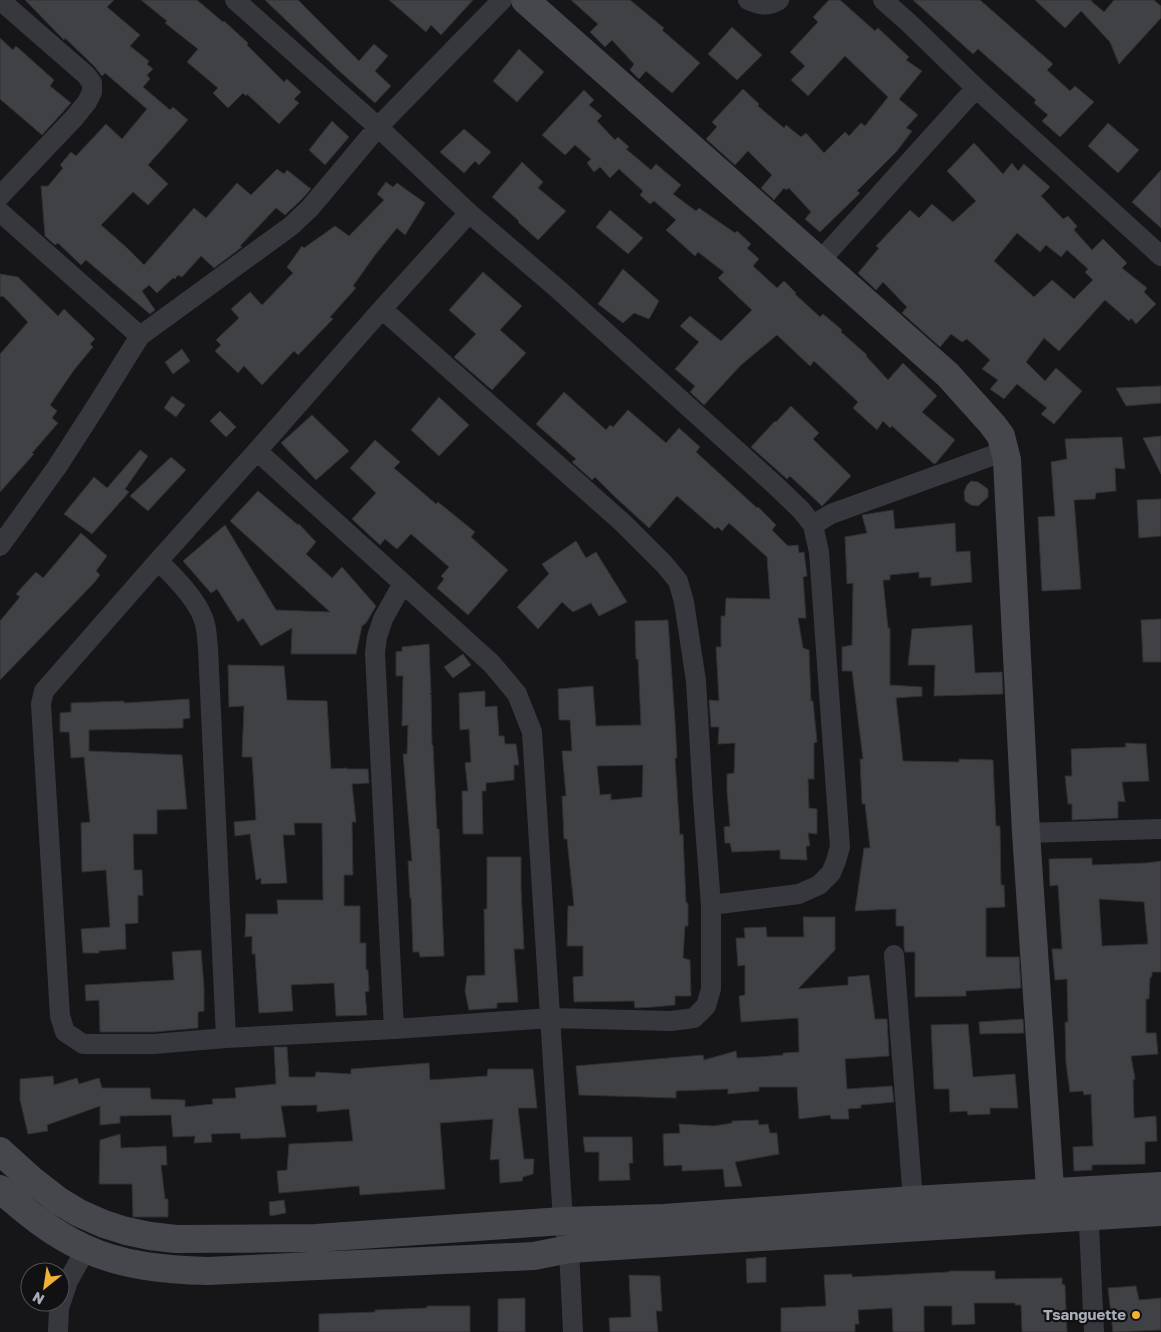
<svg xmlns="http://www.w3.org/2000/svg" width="1161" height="1332" viewBox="0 0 1161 1332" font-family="'Golos Text',sans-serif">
  <rect width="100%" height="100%" fill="#161618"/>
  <path fill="#404145" stroke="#303034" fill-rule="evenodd" d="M25,0H114L107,7L140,35L130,46L149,61L147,64L153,69L147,75L150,79L143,87L170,110L173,107L188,120L148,165L168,184L148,205L133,192L101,225L126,247L144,265L194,208L206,218L237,183L251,195L277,169L284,174L287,170L311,189L301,200L285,215L276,208L240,246L242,247L214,268L201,256L182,277L178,275L175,279L173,278L157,293L149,285L142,291L155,310L150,314L86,260L81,265L58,243L55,245L45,236L41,186H48L63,168L60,165L71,152L76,156L106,124L122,139L147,109L105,73L102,76L94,66L65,38L64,40Z
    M141,0H197L223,22L224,21L248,43L247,45L284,82L287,79L301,92L294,99L299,103L279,124L247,94L246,96L243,93L228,108L213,93L218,88L187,62L198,49L165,23L167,21Z
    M265,0H298L359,61L374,44L388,56L375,71L391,86L375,103L337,69Z
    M389,0H473L441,35L431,25L426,32Z
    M571,0H630L664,28L662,30L700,63L672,93L646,71L639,79L630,70L634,64L612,40L605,47L590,32L598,24Z
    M829,0H840L875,31L878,28L909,57L906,60L922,71L899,99L918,115L906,128L912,131L897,151L857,191L860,193L820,232L805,219L811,212L789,188L786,190L784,188L774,200L761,188L772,175L748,151L735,165L706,139L717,127L712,122L743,89L759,104L758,106L784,128L786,125L801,137L806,133L824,153L845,132L849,136L861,123L865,126L888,97L845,56L808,96L791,80L805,66L790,52L818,22L813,17Z
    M913,0H980L1053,64L1047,70L1070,91L1075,86L1094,102L1060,137L1042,121L1048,115L1034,103L1036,100L978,49L973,54Z
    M1035,0H1092L1091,1L1104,12L1114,0H1154L1161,6V18L1119,64L1110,42L1081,11L1065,28Z
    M732,27L762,55L737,80L708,54Z
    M0,38L13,50L16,46L54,80L50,86L71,103L42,135L0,99Z
    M519,49L544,72L517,102L493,81Z
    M584,90L594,100L589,105L602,116L597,121L615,140L618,137L629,147L626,149L651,170L656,164L681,185L673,194L696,211L699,208L735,233L737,231L751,244L747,248L759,259L753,266L777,288L784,281L796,293L795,294L820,317L823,314L842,330L841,332L867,355L866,356L888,380L903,363L937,396L922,412L955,440L936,463L934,464L892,426L890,428L883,421L877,430L853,408L858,402L814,361L810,366L777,335L741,365L704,405L690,392L695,386L675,369L699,342L680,326L690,316L721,341L752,310L718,278L724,272L698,252L695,256L666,230L676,220L654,201L650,204L640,195L643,191L619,169L610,178L600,167L594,172L587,163L591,159L575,145L565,155L542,135Z
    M332,121L349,137L325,165L309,150Z
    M1108,123L1139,150L1118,173L1088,146Z
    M464,129L491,152L479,165L475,161L464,173L440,152Z
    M974,143L1003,174L1012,163L1018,171L1024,164L1050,187L1041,196L1063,219L1068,216L1077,226L1074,230L1092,250L1103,239L1127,263L1122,268L1147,288L1144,292L1156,304L1136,324L1131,318L1129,321L1105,300L1059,351L1044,338L1026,362L1045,381L1056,368L1082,391L1054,424L1041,414L1047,408L1017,384L1004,399L990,389L998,380L982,369L990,360L967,339L962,342L951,334L940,347L902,313L907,307L883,282L876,290L858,273L879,248L876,246L910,210L919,218L932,204L953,222L976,201L947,171ZM1017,233L1040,252L1046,245L1061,257L1067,250L1088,269L1085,272L1093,280L1074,299L1052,280L1034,297L994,261Z
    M522,162L543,182L538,188L566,211L538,240L518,222L519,221L492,197Z
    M1161,170V228L1132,202Z
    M386,182L393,187L397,183L425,203L405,235L397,228L375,255L353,286L356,288L330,317L333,319L298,355L294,351L262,385L244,366L238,373L215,351L221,345L216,340L239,318L231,309L250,292L262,305L293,273L287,267L302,246L304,248L335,226L349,236L384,200L377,194Z
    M610,210L643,238L628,254L596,227Z
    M623,269L659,301L649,319L634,313L623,323L598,304Z
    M483,272L522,306L500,330L526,353L492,390L454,357L476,334L449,310Z
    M0,274L18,277L58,316L64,309L95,339L90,344L93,347L74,370L50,405L57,411L52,418L58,423L32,453L34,454L0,492V354L28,322L4,297L0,296Z
    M182,349L190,361L173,374L165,362Z
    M1161,386V403L1126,406L1116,388Z
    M564,392L606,430L610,425L613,427L628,410L666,443L679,428L700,447L696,452L757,508L758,507L776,525L772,530L788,546L798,545L799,553L804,552L807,576L803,577L806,618H798L803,648L809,650L811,701H813L817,742L814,743V779H808L809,808L817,809V834L808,833L810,846H806L807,860L780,859V850L732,852L730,843H725L724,827L730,826L727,791V774L734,773L735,743L718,744L719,727H711L709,700L719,701L716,647H721V616H725L726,598L770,599L767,557L729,523L722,531L718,527L715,529L677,496L649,528L614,496L595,477L592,480L572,462L576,459L536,424Z
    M172,396L185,405L176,417L164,408Z
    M439,397L469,425L439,456L411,430Z
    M791,406L819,433L813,439L851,476L822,506L790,476L787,479L751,447L775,421L776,422Z
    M220,411L236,427L226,437L210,421Z
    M312,415L349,451L316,480L281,443Z
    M1161,436V474L1143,438Z
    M1122,437L1125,469L1115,468L1116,491L1096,493L1095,499L1074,500L1081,589L1042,591L1038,517L1055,516L1051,462L1067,459L1065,439Z
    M375,440L400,462L394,468L436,504L438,502L475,532L471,537L508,570L468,615L437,588L444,579L441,576L449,567L411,534L397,549L385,539L380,545L352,519L376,493L350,468Z
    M140,450L148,456L125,489L129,492L92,534L64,514L94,477L107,488Z
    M171,457L186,470L148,511L130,496Z
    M971,481L978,482L988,489V497L978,506L971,505L965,501L964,492L967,485Z
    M258,491L298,525L299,524L316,542L306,554L332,578L342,567L376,606L366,623L362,626L356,654H291L292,628L261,646L243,618L238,622L217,589L211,593L183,561L225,525L276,610L330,612L230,521Z
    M1161,499V536L1139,538L1137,500Z
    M893,510L895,529L955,523L956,552L970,551L972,582L931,586V577L919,578V572L890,575V580H883L888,628H890V685L922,687V696L896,698L903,761L959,762V759L993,760L996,826H1000L1001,885H1004L1005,907L986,908V957H1019L1021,988L966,991V996L915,997V952H905L904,948V926H896V909L855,911L864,848H870L865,804H862L860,759H863L852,671H842V647L852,645L853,583L847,584L845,537L867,533L862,515Z
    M81,533L107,556L96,571L100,575L94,583L0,680V621L20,597L16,594L36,572L43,578Z
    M576,541L586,558L596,552L627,602L599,616L591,603L573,612L562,602L538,629L517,607L549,574L542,564Z
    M1161,619V662H1143L1141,620Z
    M668,620L675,721L677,758H675L680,835L683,834L686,903H688V926H685L683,958L690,960L691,996H675V1005L653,1007L635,1008L634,1001L574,1002L573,977L583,976V946H567L568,906H574L567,839H564L562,796H566L562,751H572L570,720H559L558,689L593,686L596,726L641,725L638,659H636L635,621ZM643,765L642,797L611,800V794L600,795L597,766Z
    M972,625L975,673L1002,672L1003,694L934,696L935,665H908L912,629Z
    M429,644L431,693L429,694H431L432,745H433L437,829H439L444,956L420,957L419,952H413L411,898H410L408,861H412L403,754H407L408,725L402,726L403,676H396V652L402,651V647Z
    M463,654L471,665L453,678L444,667Z
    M228,665L284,666L287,700L327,701L331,769L347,768V769H368L369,783L352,784L356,822H352L353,875H344V906H360V943H366V970H368L369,991L365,992L367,1015L336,1016L334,983L291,985L293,1011L259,1013L255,954H252V936L245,937L246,914H278L277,900H323L322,823H294L295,835H283L287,883L261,884V878L256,880L250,834L235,836L234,822L256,820L252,757H242L244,706L229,707Z
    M485,691V707L497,706L499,736H504L505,744H516L519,765H514V780L486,783V791H482L483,834H463L462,791H468L465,763L471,762L469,729L460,730L459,693Z
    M189,699L190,718L183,719V728L89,730V751L182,755L187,809L157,810V834H133L134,870H142L143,896L138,895V923L125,924L126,949L99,951V953H83L81,929L110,927L106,870L82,872L81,823L90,822L84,757L71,758L69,732H60V713L71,712V703L124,701V703Z
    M1125,743L1146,744L1149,781L1122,782L1125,802L1118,801V818L1072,820V804H1068L1065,776H1072L1071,749L1126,747Z
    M487,857H521V888L524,949H514L518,1002L497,1003V1008L469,1010L465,991L467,976L485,975L484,909H487Z
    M1092,858V865L1146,863L1161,861V972H1152V977H1150L1149,999H1146V1033H1156L1158,1054L1131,1056L1135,1079L1133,1080L1134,1118L1156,1116L1157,1141L1145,1142V1164L1092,1165V1170L1074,1171L1073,1147L1093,1146L1091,1094L1084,1095L1083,1091L1070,1092L1066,1063L1065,1022H1068L1067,979L1055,980L1052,949H1062L1058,885L1050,886L1049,859ZM1099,899L1144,902L1148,944L1102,946Z
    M803,917H835V950L798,989L848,985V977L869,975L875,1019H887L889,1056L845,1059L847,1089L892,1086L894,1102L861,1105V1108L848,1109L849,1119H831L830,1115L799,1119L797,1087H759V1091L728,1094V1089L676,1091V1098L579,1095L576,1066L703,1055L704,1060L736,1051L737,1058L758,1057L783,1055V1053L799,1052L798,1018L741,1022L739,996L745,995V965L738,966L736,938H745L744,928L766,927L767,937H804Z
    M201,950L204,987V1011L198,1012V1028L153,1032H100L99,1000L86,1001L85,985L174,980L172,952Z
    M1023,1019L1024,1033L980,1034L979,1022Z
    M968,1024L973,1077L1015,1074L1018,1108H990V1114L968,1115L967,1111L950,1112L949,1089H934L931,1025Z
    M274,1047H287L289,1077H315L316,1072L351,1074V1069L429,1063L430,1080L487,1076L488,1069H533L537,1108H518L524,1159H534L533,1174L523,1177L522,1181L500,1183L499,1159L490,1160L493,1119L440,1123L445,1189L360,1195L359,1186L279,1193L277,1171L287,1170L289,1144L353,1141L349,1109L317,1112V1105L281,1106L286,1137L241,1139L240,1133L211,1134L212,1142L194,1143L195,1136L173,1137L171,1115L120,1116V1123L100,1125V1106L47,1125L48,1131L28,1134L20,1100V1079L53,1076L54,1085L77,1078L79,1084L99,1078L102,1088H150L151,1099L185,1100V1107L213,1104L212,1099L236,1098L235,1088L276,1084Z
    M758,1120L759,1125L768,1124L770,1133H777L779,1154L735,1162L742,1186L725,1187L723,1169L682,1171V1165L664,1166L663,1134L680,1133L679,1124L714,1126L732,1123V1121Z
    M120,1134L121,1148L166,1146L167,1165H161L165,1199H168V1217H133L132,1184H99L100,1140Z
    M583,1137H632L633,1163H629L630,1180L599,1181V1152H585Z
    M284,1200L286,1213L270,1216L269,1202Z
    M766,1257V1282L747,1283L746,1259Z
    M949,1271H995V1279L1062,1278V1284L1065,1285L1067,1332H1022L1021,1305H1015V1303H974L975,1324L952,1325V1306H924V1332H893L892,1308L858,1310L859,1324H855V1332H781V1308L826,1306L824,1275L852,1274V1277L949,1272Z
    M629,1275L660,1276L662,1311H656L658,1332H610L609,1318L631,1317Z
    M1136,1286L1139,1300L1161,1298V1330L1113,1332L1108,1288Z
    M525,1298V1332H498V1299Z
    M427,1306H470V1332H319V1314L375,1312V1310L427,1308Z"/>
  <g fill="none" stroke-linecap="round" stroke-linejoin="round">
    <path stroke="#37383d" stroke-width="20" d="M0,0L86,75L92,83V92L87,102L75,117L0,196
      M235,0L378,127L469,213L559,290L775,485L801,510L813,525L819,552L840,847L836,861L831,873L819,885L799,894L711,905
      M748,0C760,5 767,7 779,0
      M883,0L910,24L976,88L1161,256
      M0,212L140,336
      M819,262L976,88
      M382,309L623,523L665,565L678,581L684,602L696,681L703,800L711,905V989L706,1006L694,1018L671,1021L551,1018L394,1029L226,1038L153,1044H83L65,1032L60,1016L41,704L44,691L158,561L257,451L382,309L469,213
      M257,451L492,664L517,694L532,732L563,1221L569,1249L573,1332
      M813,525L831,514L1005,451
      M0,546L57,467L95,408L140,336L291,226L310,208L378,127L502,0
      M158,561C174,576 200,602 205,624C207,632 207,640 208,648L226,1038
      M1026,833L1161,829
      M894,955L913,1200
      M394,1029L375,653L377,637L383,619L403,583
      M1088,1204L1094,1332
      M58,1332L59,1308L68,1281L86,1249"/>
    <path stroke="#45474d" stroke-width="28" d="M525,0L948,375L992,424L1001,436L1007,460L1026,833L1052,1218
      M0,1151L32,1180L59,1201L79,1213L104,1224L126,1231L150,1236L176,1239L316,1238L563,1221L664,1218L913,1200L1161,1186
      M0,1189C26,1212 53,1234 84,1248C122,1266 166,1270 208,1271L534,1256L569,1249L1161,1212"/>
  </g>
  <circle fill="#f2b134" stroke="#111113" stroke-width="2" cx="1136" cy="1315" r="5"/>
  <g text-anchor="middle" stroke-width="4.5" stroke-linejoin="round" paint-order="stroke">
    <g font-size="15" font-weight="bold" fill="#a8adb8" stroke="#111113" text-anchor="end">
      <text x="1126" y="1320">Tsanguette</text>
    </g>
  </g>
  <g transform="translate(45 1287) rotate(210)"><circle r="24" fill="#111113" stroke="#4d4f55"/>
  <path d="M0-4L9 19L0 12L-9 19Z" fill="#f2b134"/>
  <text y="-8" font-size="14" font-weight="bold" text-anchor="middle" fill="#a8adb8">N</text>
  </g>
</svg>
